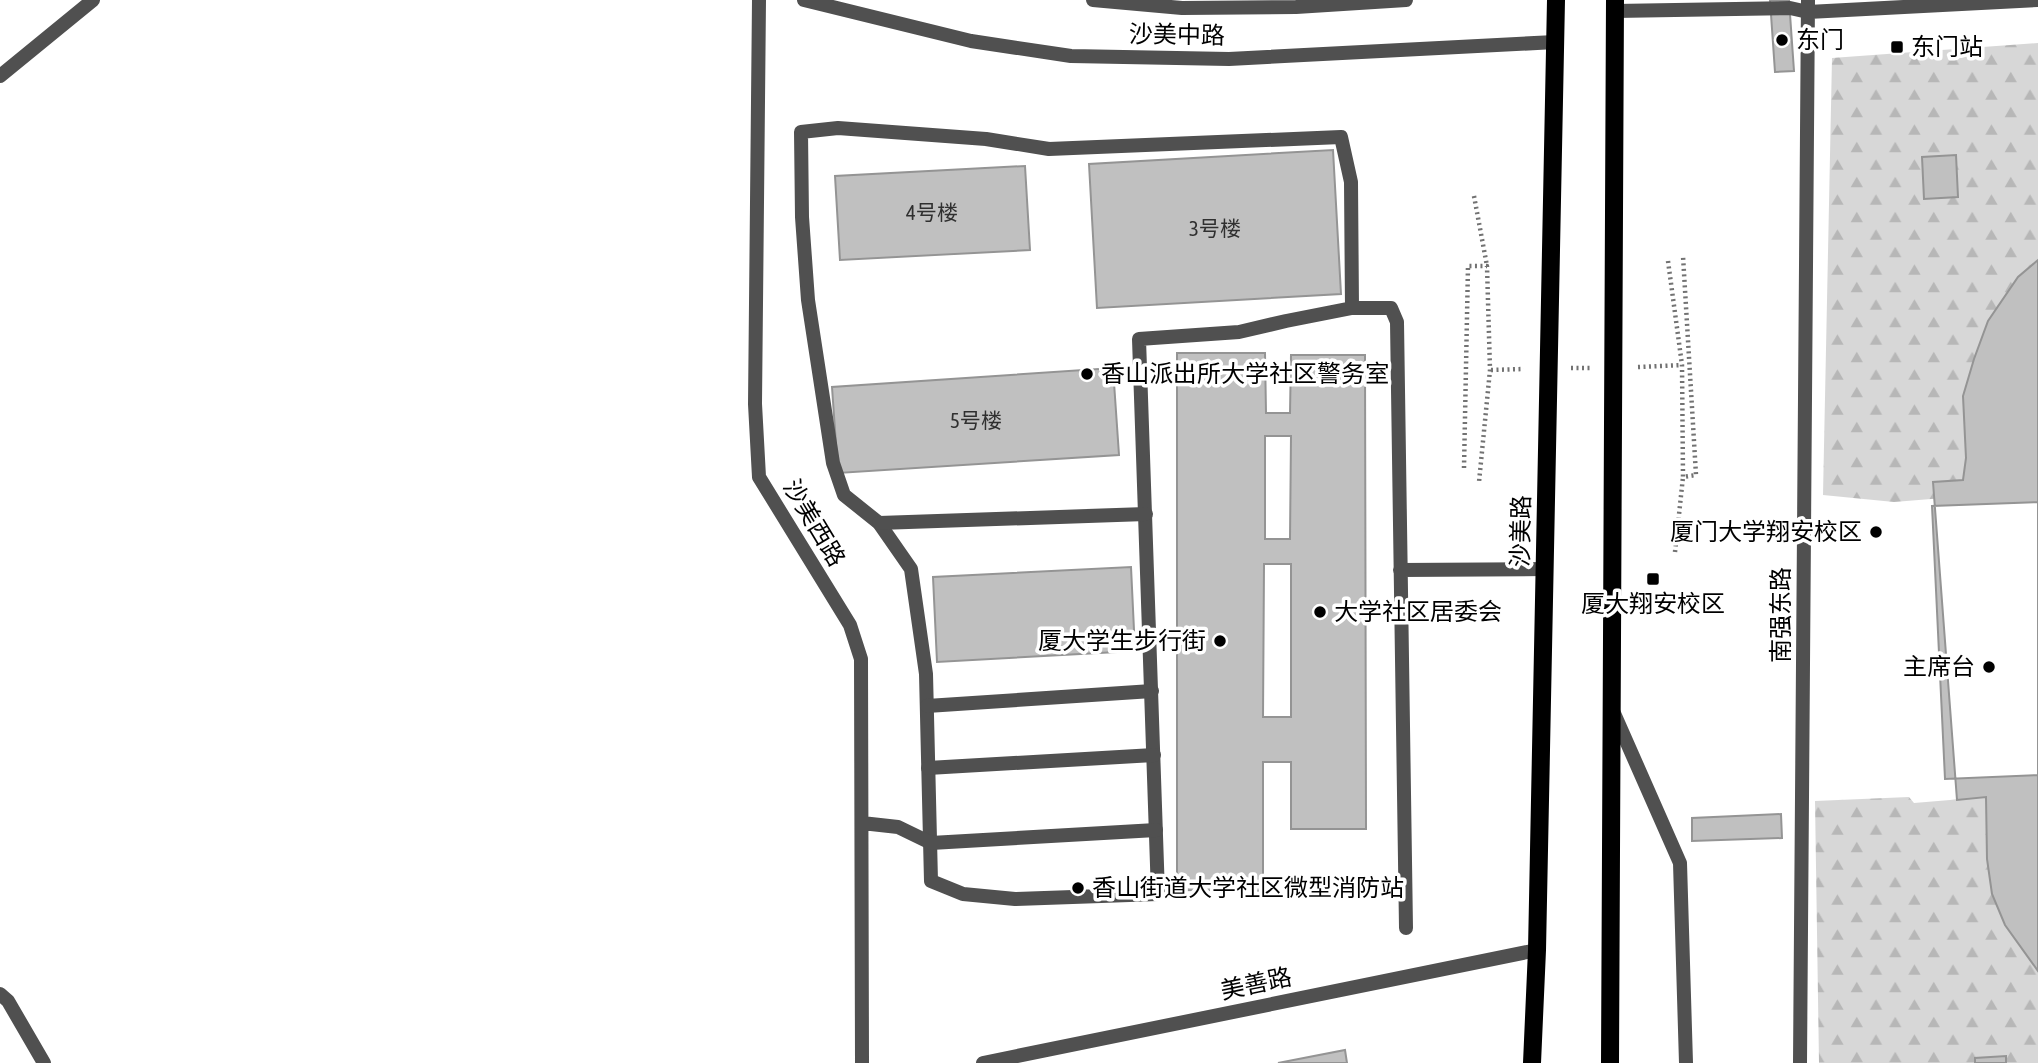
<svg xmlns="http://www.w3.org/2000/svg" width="2038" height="1063" viewBox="0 0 2038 1063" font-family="'Asap Condensed','Noto Sans SC',sans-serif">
  <defs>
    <pattern id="forest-firs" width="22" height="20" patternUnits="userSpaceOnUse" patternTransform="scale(1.75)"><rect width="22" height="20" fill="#d7d7d7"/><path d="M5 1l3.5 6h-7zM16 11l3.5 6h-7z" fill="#b7b7b7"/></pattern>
  </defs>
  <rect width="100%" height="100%" fill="#fff"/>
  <path fill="url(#forest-firs)" d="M2038,43V260L2018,277L1988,321L1974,359L1963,397L1968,496L1894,502L1823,495L1832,58Z
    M1909,797L1914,803L1986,797L1987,859L1992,894L2005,925L2038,971V1063H1819L1815,801Z"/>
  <path fill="#c0c0c0" stroke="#949494" stroke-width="2" fill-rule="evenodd" d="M1770,0H1789L1794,71L1775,72Z
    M1333,150L1341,294L1097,308L1089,164Z
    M1956,155L1958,197L1924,199L1922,157Z
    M1025,166L1030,250L840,260L835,176Z
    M2038,260V971L2005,925L1992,894L1987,859L1986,797L1957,800L1933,482L1963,480L1966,458L1963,396L1974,359L1988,321L2018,277Z
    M1177,353H1265L1266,413H1290L1291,355H1365L1366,829H1291V762H1263V891L1177,890ZM1265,436H1291L1290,539H1265ZM1264,564H1291V717H1263Z
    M1113,368L1119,455L838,473L832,387Z
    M2038,502V775L1945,779L1932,506Z
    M1131,567L1135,651L937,662L933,577Z
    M1781,814L1782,838L1692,841V818Z
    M1345,1050L1347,1063H1278Z
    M2006,1056V1063H1975V1058Z"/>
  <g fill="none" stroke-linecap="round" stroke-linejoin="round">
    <path stroke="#727272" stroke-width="4.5" stroke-dasharray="2 3.5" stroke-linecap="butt" d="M1474,196L1487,266
      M1668,261L1682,365L1683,477L1696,475L1683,256
      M1638,367L1682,365
      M1571,368H1590
      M1491,370L1524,369
      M1464,468L1468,266H1487L1490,370L1479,482
      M1675,552L1683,477"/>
    <path stroke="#505050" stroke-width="14" d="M1615,11L1790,8L1808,12
      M1352,308L1351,182L1341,137L1049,149L986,139L838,128L801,132L802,217L808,300L833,463L844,495L879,523L911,569L926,674L931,881L963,894L1015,899L1158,894L1139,339L1239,332L1286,321L1352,308H1391L1397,322L1406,928
      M1400,570L1545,569
      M1613,711L1680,863L1686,1063"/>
    <path stroke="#505050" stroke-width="14" d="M759,0L755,404L759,477L850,625L861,659L862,1063
      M1808,12L2037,0
      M0,76L93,0
      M879,523L1146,514
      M927,706L1152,691
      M928,768L1154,755
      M862,823L898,827L931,843L1156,830
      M0,994L8,1001L44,1063
      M983,1063L1537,950
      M1800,1063L1808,0"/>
    <path stroke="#505050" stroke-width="14" d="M804,0L971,41L1071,56L1229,59L1555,42
      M1093,0L1182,8L1296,7L1406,0"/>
    <path stroke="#000" stroke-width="18" d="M1532,1063L1537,950L1556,0
      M1610,1063L1615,0"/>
  </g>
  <g fill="#000" stroke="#fff" stroke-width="2.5">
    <circle cx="1782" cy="40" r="7"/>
    <rect x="1890" y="40" width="14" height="14" rx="3.5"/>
    <circle cx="1087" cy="374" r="7"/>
    <circle cx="1876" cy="532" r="7"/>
    <rect x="1646" y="572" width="14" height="14" rx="3.5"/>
    <circle cx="1320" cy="612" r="7"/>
    <circle cx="1220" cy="641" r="7"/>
    <circle cx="1989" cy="667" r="7"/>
    <circle cx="1078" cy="888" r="7"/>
  </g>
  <g text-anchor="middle" stroke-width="7" stroke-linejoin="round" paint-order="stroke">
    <g font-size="21" fill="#303030">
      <text x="932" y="220">4号楼</text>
      <text x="1215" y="236">3号楼</text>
      <text x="976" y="428">5号楼</text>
    </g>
    <g font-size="24" fill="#000" stroke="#fff">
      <text transform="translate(1177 35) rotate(1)" y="8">沙美中路</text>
      <text transform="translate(814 523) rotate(59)" y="8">沙美西路</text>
      <text transform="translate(1521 531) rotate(-89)" y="8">沙美路</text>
      <text transform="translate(1781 615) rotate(-90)" y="8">南强东路</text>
      <text transform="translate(1256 984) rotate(-12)" y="8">美善路</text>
    </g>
    <g font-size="24" fill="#000" stroke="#fff" text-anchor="start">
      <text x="1796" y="48">东门</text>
      <text x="1911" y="55">东门站</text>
      <text x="1101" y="382">香山派出所大学社区警务室</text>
      <text x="1862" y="540" text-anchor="end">厦门大学翔安校区</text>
      <text x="1653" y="612" text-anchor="middle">厦大翔安校区</text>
      <text x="1334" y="620">大学社区居委会</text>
      <text x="1206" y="649" text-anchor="end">厦大学生步行街</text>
      <text x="1975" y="675" text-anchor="end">主席台</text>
      <text x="1092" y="896">香山街道大学社区微型消防站</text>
    </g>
  </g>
</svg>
